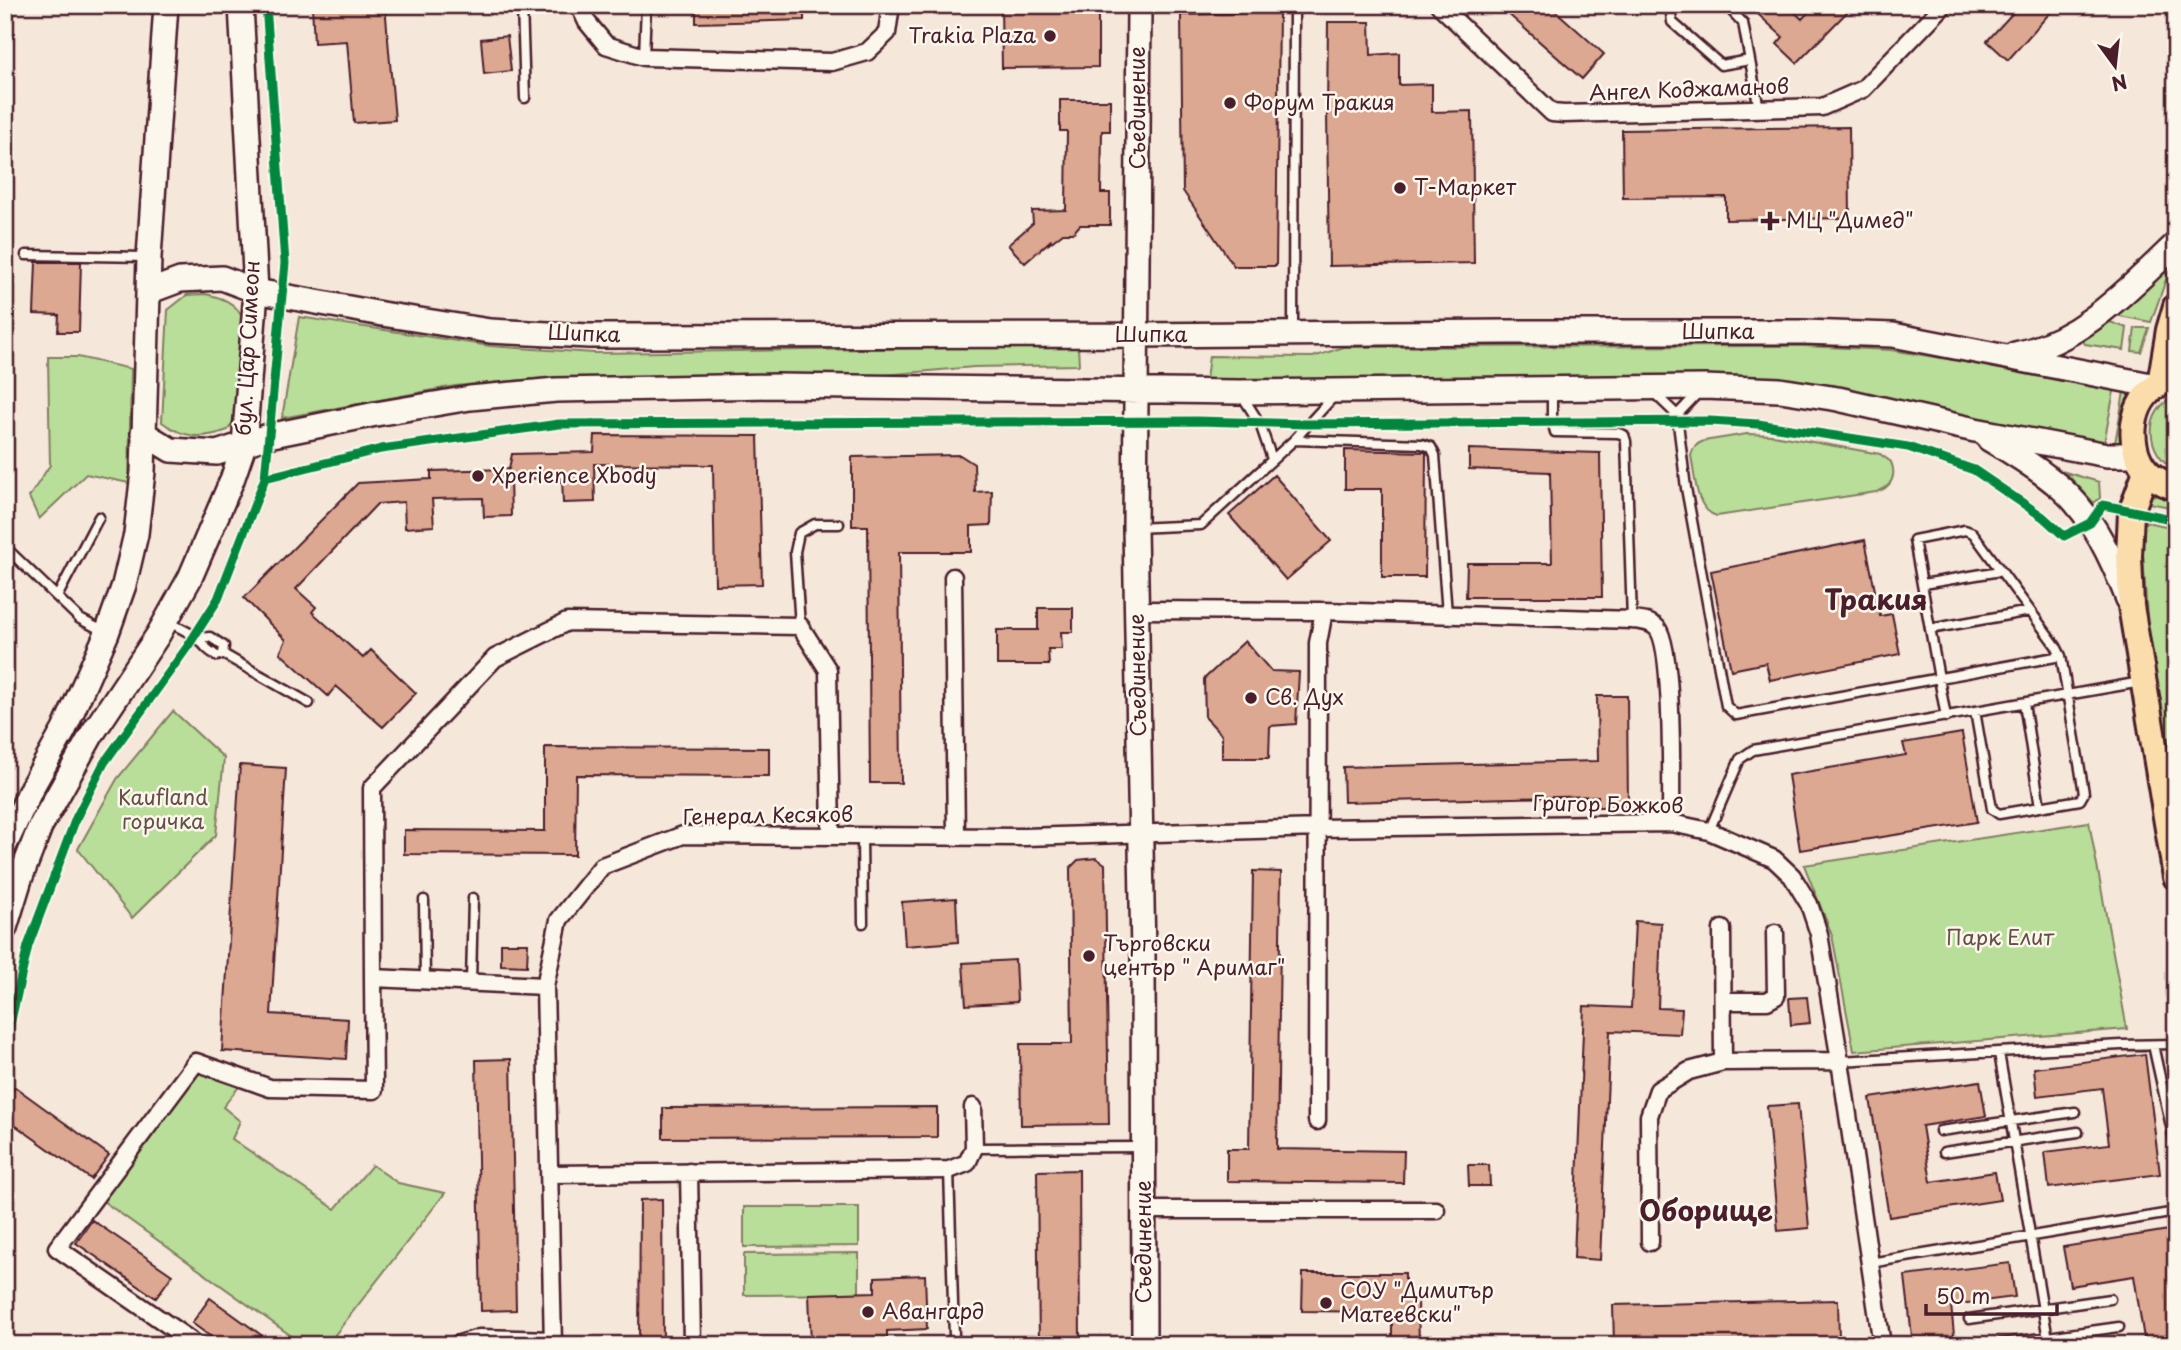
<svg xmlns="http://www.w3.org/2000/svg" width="2181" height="1350" viewBox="0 0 2181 1350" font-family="'Playpen Sans',sans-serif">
  <rect width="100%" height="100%" fill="#f5e7da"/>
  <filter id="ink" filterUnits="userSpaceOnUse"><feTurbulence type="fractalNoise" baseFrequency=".0143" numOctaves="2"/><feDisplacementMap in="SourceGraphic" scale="14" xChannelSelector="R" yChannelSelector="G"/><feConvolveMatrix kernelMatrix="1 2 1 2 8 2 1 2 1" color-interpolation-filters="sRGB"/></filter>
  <g filter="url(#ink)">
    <path fill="#b9de99" stroke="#827e62" stroke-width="2" d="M2161,272L2168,274L2151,322L2114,315Z
      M205,294C221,297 235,302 243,318L238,413L228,430C202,439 185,439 162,422L168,310L187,295Z
      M299,317L490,346L594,353L1078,346L1079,365L974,367L873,376L557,377L455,386L282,418Z
      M2107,321L2127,328L2124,350L2085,344L2082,339Z
      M2135,328H2149L2141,352L2132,351Z
      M1804,346L1891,350L2115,386L2103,448L1958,417L1846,389L1767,377L1206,380L1209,356L1313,357L1344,347Z
      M48,357H78L131,369L129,483L86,474L39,519L29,497L50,465Z
      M2125,386L2130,390L2121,443L2114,449Z
      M2176,396V470C2145,454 2142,411 2176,396Z
      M1747,434L1773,435L1880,454L1891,462C1897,476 1891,488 1876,492L1717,516C1695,511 1695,474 1691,456C1693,447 1696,444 1704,441Z
      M2065,472L2099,482L2100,498L2094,503Z
      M2152,495L2176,499V508L2143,502Z
      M2141,521L2176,528V791L2148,634Z
      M173,711L224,758L216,835L132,918L78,849L117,779Z
      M2089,822L2127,1029L1854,1051L1832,935L1804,865Z
      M200,1066L242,1083L223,1107L240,1121L232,1139L335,1209L372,1165L398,1183L445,1193L327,1345H304L103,1201Z
      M744,1207H859V1246L744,1247Z
      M859,1253V1294L744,1295V1254Z"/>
    <path fill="#dda891" stroke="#4a1f2b" stroke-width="2" d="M312,5H385L395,120L354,123L347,41L314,43Z
      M696,5H804V20L696,23Z
      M1001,5H1098V67L1002,68Z
      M1498,5H1549L1604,54L1582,79Z
      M1748,5H1787L1802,19L1815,5H1854L1797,63L1777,44L1783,37Z
      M2020,5H2057L2008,60L1987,41Z
      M1279,12L1276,266H1234L1183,191L1181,15Z
      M1328,22H1370L1371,55L1399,53V85L1432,84V112L1472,111L1474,263L1329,266L1327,113Z
      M507,36L511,71L484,74L481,39Z
      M1060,100H1110V131H1102L1101,193H1110V225H1080L1073,233H1063L1049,244L1050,241L1025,263L1008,245L1033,223L1032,211L1066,210L1067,131H1060Z
      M1849,127L1850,218L1726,220V197L1623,198L1622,130Z
      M36,262H81L79,332H58L59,315L34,314Z
      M595,435L758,436L762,584L715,585L713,465L594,464L595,502L563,503L562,478L510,479L511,516L484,517L483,498L432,499L434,526L405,528L404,502L377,504L296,589L316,607L312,612L363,658L371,650L416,693L383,727L336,686L328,696L280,653L286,640L244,598L358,483L431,479V471L509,469L512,454L594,452Z
      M1469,449L1600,453L1602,597H1466L1467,563H1552L1550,472L1469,469Z
      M1345,450L1426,452L1425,577H1382V489H1345Z
      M960,455L974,464L975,492L992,491L991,525L971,526V552H899L901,783H870L868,526H852V457Z
      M1274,475L1331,541L1286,580L1229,515Z
      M1865,540L1880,616L1892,614L1900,654L1770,680L1766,663L1731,670L1711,571Z
      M1038,608H1073V632H1061L1062,649H1048L1049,665H997V630H1038Z
      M1245,641L1271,671L1299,672L1296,724L1270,726L1269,758H1222V735L1205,717L1204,679Z
      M1597,696H1627L1628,807H1598V796L1344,802L1343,767L1598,761Z
      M1962,733L1977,822L1800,850L1788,775L1906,755L1903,743Z
      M545,747L769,748V776L576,775L575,855L404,854V830L545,831Z
      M240,765L286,768L271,1014L348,1019L346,1059L222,1051Z
      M1096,858L1105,864L1109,1124L1021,1125L1020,1044H1072L1070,868L1078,860Z
      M1253,871L1281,872L1277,1149L1404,1151L1403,1183L1227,1181V1149H1249Z
      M956,898L958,942L905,946L902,902Z
      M1635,921L1661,923L1658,1008L1682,1009L1680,1034L1610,1031L1600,1260L1574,1258L1584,1006L1631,1008Z
      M501,943H528L527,966L501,965Z
      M1015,960L1017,1002L966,1005L963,963Z
      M1807,997L1810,1023L1791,1025L1789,998Z
      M2145,1054L2160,1174L2049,1188L2045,1152L2109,1144L2102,1088L2037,1096L2034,1068Z
      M511,1059L516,1310L481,1311L476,1060Z
      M1980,1081L1986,1116L1922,1126L1931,1182L1995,1172L2000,1200L1889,1217L1870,1098Z
      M15,1087L109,1155L91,1179L5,1118V1099Z
      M1798,1104L1809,1228L1778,1231L1767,1106Z
      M937,1107V1137L663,1138V1108Z
      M1468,1165H1489L1490,1186H1469Z
      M1079,1170L1080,1345H1039L1037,1171Z
      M662,1199L663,1345H639L640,1200Z
      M92,1220L172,1275L156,1298L76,1243Z
      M2169,1230L2176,1274V1345H2145L2134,1276L2070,1286L2063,1247Z
      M2010,1263L2015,1297L1951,1305L1955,1345H1913L1905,1276Z
      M1303,1273H1405V1300H1418L1419,1345H1392V1312L1302,1311Z
      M925,1275L927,1329L887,1331V1345H811L809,1294L875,1292V1277Z
      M210,1298L275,1345H222L192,1323Z
      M1838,1300L1839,1339L1614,1345L1613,1305Z"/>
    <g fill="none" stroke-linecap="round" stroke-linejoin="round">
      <g stroke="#4a1f2b" stroke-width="13">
        <path id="lane" d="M522,5L525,98
          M839,5L891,7
          M1670,5L1672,22L1721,65L1750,60
          M1726,5L1743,23L1759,109
          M2175,5L2176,6
          M644,57L646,5
          M26,255L146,257
          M1293,331L1294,5
          M1552,389V421L1555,432L1618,433L1624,435L1626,441L1632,620
          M1652,391L1677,415L1686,488L1726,706L1736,715L2061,656
          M1241,394L1260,424L1272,459
          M1677,415L1699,392
          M1294,440L1422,444L1431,447L1435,455L1447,614
          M1135,528L1201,525L1294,440L1335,395
          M5,547L80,619L105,632
          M1923,584L2000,571
          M57,597L99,517
          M169,622L199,638L210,637L224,646L223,654
          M800,626L795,552L799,533L815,524H839
          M1930,629L2030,611
          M199,638C204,647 208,650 217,656L223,654L309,703
          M2024,703L2040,807
          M1946,717L1914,540L1965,530L1973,533L2056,646L2061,656L2084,793L2080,800L1999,814L1992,809L1975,711
          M1709,831L1740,759L1753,750L2141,682
          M862,836L863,923
          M424,900L425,981
          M471,983L473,898
          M2153,1045L2176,1149
          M1999,1053L2049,1345
          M1840,1061L2121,1045L2176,1044
          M1940,1131L2075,1112
          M974,1148L1142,1147
          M1944,1152L2078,1132
          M949,1170L954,1336L950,1345
          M1870,1263L2176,1212
          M1969,1319L2110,1299
          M1990,1345L2119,1327"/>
      </g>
      <g stroke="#4a1f2b" stroke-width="21">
        <path id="street" d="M579,5L587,22L606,45L644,57L832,62L867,52L887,33L891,5
          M1439,5L1552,113L1564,114L1822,107L1863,89L1944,5
          M953,577L956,837
          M1137,610L1324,611
          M1722,929L1723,1062
          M373,978L372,788L495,658L567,622L800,626L828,670L831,835
          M1723,1001H1767L1776,996L1775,933
          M1317,1121L1318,643L1324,611L1632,620C1641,621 1650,621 1657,628C1674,648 1671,789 1671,823
          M689,1172L692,1343
          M550,1174L949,1170L967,1163L974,1148L973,1107
          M1144,1210H1436
          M1650,1242L1649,1116L1658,1090L1689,1071L1723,1062L1840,1061
          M197,1345L57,1248L196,1062L270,1088L374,1090L373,978L545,986
          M456,1345L479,1338L553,1340
          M553,1345L545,986L559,920L602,866L683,835L1024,837L1318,828L1671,823L1709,831L1774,859L1792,876L1809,904L1819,934L1840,1061L1882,1345"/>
      </g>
      <g stroke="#4a1f2b" stroke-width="28">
        <path id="secondary" d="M1139,5L1135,528L1143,954L1144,1345
          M148,292L180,280L222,278L256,291L382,314L490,331L589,336L1136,335L1506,332H1803L1893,335L2156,386
          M2015,354C2081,342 2129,288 2176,244
          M143,433L171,450L217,453L268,436L376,414L470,398L556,390L777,386L1239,392L1704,387L1780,390L1838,399L1975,430L2107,455H2137
          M1989,439C2015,454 2039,469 2061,488C2093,516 2113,561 2128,599
          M5,845L32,787L64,730L107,633L124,585L136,534L143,472L149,257L166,5
          M5,928L20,879L40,827L92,734L158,635L190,578L232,480L244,445L256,291L241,5"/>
      </g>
      <g stroke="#4a1f2b" stroke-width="30">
        <path id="primary" d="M2176,378C2171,379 2165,381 2160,384C2130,400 2125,447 2147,471C2155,480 2166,484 2176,488
          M2160,384L2169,330L2176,306
          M2146,471L2131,512L2129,556L2131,606L2176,877"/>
      </g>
      <use href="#lane" stroke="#fbf7ec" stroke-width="8"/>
      <use href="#street" stroke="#fbf7ec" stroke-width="16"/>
      <use href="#secondary" stroke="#fbf7ec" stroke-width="23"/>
      <use href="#primary" stroke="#fbddab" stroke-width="24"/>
      <g stroke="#fbf7ec" stroke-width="13">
        <path id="cycleway" d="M265,478L381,449L559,424L1197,421L1306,424L1710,421L1758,424L1908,447L1974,470L2043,517L2064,536L2090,523L2103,505L2176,520
          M5,1046L28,946L76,818L104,763L188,646L218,599L265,478L285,263L266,5"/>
      </g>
      <use href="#cycleway" stroke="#00873e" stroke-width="9"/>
    </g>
  </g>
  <g fill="#4a1f2b" stroke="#fbf7ec" stroke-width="2.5">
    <circle cx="1050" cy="36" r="7"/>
    <circle cx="1230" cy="103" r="7"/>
    <circle cx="1400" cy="188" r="7"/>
    <path d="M1766.5 210.5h7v7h7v7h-7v7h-7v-7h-7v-7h7z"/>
    <circle cx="478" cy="476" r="7"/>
    <circle cx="1251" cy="698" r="7"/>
    <circle cx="1089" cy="956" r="7"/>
    <circle cx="1326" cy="1303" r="7"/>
    <circle cx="868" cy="1312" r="7"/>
  </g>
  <g text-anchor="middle" stroke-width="5" stroke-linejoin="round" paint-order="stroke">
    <g font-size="21" fill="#4a1f2b" stroke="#fbf7ec" text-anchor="start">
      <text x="1036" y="43" text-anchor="end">Trakia Plaza</text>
      <text x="1244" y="110">Форум Тракия</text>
      <text x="1414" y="195">Т-Маркет</text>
      <text x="1786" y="228">МЦ "Димед"</text>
      <text x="492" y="483">Xperience Xbody</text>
      <text x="1265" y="705">Св. Дух</text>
      <text x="1103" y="951">Търговски<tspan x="1103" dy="24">център " Аримаг"</tspan></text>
      <text x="1340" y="1298">СОУ "Димитър<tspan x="1340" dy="24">Матеевски"</tspan></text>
      <text x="882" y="1319">Авангард</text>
    </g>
    <g font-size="21" fill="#4a1f2b" stroke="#fbf7ec">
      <text transform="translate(1689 90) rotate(-2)" y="7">Ангел Коджаманов</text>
      <text transform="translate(1138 108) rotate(-90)" y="7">Съединение</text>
      <text x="1718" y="339">Шипка</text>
      <text transform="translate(584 334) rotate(2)" y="7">Шипка</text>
      <text x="1151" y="342">Шипка</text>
      <text transform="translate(248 348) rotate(-87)" y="7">бул. Цар Симеон</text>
      <text transform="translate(1138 675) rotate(-91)" y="7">Съединение</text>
      <text transform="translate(1608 805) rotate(1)" y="7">Григор Божков</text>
      <text transform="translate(768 816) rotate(-1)" y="7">Генерал Кесяков</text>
      <text transform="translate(1144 1242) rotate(-90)" y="7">Съединение</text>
    </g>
    <g font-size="21" fill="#664f46" stroke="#fbf7ec">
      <text x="163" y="805">Kaufland<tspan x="163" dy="24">горичка</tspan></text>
      <text x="2000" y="945">Парк Елит</text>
    </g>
    <g font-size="28" font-weight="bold" fill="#4a1f2b" stroke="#fbf7ec">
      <text x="1876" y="610">Тракия</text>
      <text x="1706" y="1221">Оборище</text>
    </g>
  </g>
  <rect width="2181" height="1350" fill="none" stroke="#fbf7ec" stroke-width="28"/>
  <rect x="14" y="14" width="2153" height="1322" fill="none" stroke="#4a1f2b" stroke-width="2.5" filter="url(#ink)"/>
  <g transform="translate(2115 66) rotate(165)" stroke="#fbf7ec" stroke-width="5" paint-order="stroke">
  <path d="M0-5L12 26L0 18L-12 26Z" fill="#4a1f2b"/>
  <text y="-10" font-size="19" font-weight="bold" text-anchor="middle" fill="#4a1f2b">N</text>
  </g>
  <path d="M1926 1304v10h131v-10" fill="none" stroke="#4a1f2b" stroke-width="3.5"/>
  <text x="1936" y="1304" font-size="21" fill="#4a1f2b" stroke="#fbf7ec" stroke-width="5" paint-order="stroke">50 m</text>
</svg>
